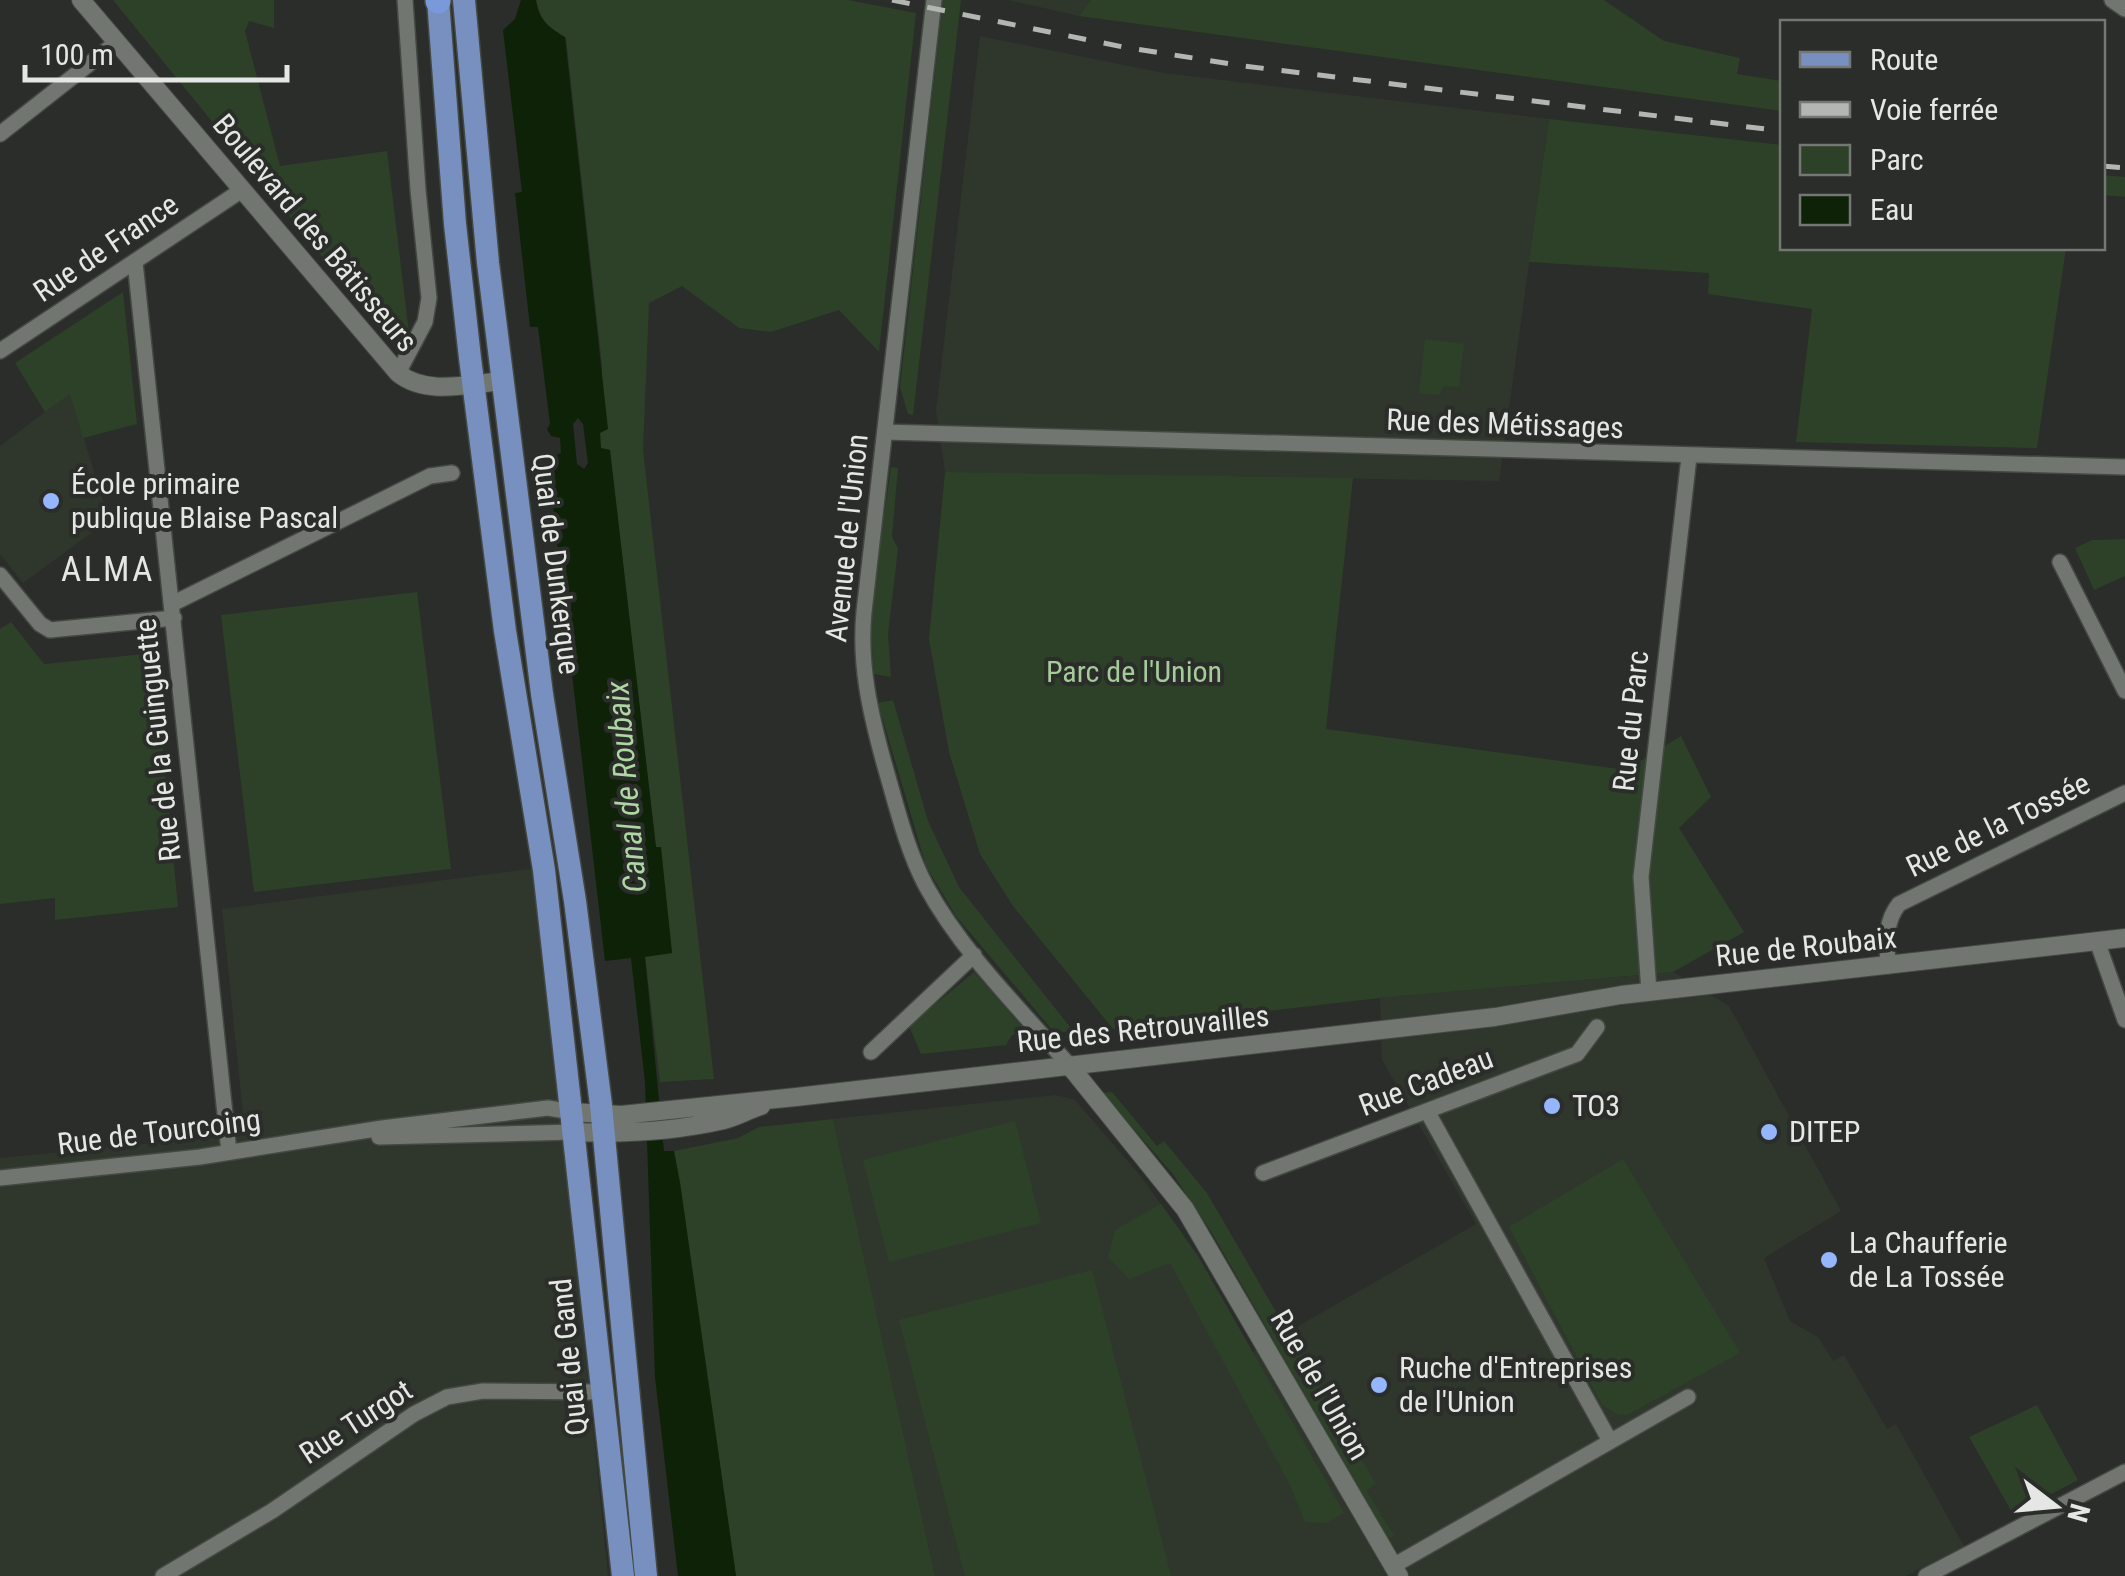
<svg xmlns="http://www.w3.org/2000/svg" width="2125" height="1576" viewBox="0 0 2125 1576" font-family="'Roboto Condensed',sans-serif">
  <rect width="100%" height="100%" fill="#2a2d29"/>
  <path fill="#2f372d" d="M1008,0H1091L1079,16Z
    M980,36L1164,73L1549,119L1499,481L945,472L936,410Z
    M70,393L109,520L23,583L0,554V446Z
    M536,868L608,1576H0V1158L245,1134L222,909Z
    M1673,972L1729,1006L1841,1211L1764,1258L1790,1321L1818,1337L1833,1361L1844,1355L1887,1429L1896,1424L1964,1546L1906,1576H935L833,1119L1056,1095L1075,1100L1139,1174L1198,1256L1253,1352L1476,1224L1382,1060L1380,998Z"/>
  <path fill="#2d4128" d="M113,0H274V28L249,21L245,31L280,166L387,151L409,333L394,345Z
    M536,0H848L916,13L879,352L839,310L771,332L739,328L682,286L649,303L643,450L714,1079L660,1082L645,956L672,953L660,847L656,848L610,450L601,448L600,443L602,365L566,38C548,27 540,20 536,0Z
    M943,0H961L913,415L908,414L900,387Z
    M1091,0H1604L1664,41L1740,58L1737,74L1782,81V111L1079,16Z
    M1549,119L1782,145V248H2066L2037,448L1796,442L1812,309L1708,294L1709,273L1529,262Z
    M2102,175L2125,177V197L2103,195Z
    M123,292L137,424L83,438L70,394L45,412L15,363Z
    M1425,339L1464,344L1459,387L1444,386L1439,395L1419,393Z
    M891,467L898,468L892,536L898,549L888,634L891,677L874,674L871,634L874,587Z
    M945,472L1353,478L1326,729L1626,770L1681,736L1711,797L1679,828L1744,932L1673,972L1380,998L1113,1029L1013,906L980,854L949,752L929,639Z
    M2125,539V576L2094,590L2075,548L2092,540Z
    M417,592L451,869L254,892L221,615Z
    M11,622L44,664L154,653L178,907L55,920V898L0,904V629Z
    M893,700L928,821L959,887L1074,1032H1054L956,916L926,866L878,703Z
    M974,972L1030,1036L1012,1035L1006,1045L921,1054L909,1026Z
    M1112,1092L1157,1146L1164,1141L1207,1193L1376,1484L1366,1490L1394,1536L1388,1539L1213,1235L1173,1174L1102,1093Z
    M833,1119L935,1576H736L674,1151L738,1138L759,1127Z
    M1015,1121L1041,1223L889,1262L863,1160Z
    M1623,1159L1740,1353L1629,1414L1619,1415L1602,1405L1509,1227Z
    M1161,1204L1198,1256L1344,1513L1326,1523L1305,1522L1290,1485L1170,1263L1129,1279L1108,1257L1115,1230Z
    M1092,1270L1171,1576H965L899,1320Z
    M2037,1405L2078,1480L2013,1514L1969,1437Z"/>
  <path fill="#0e2208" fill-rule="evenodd" d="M521,0H536C539,20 548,27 565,37L608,429L600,433L601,448L610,450L656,847H661L672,953L645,957L664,1151H674L680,1182L736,1576H678L655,1377L645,1082L631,958L605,961L548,464L554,456L561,453L560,438L551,436L547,429L550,424L538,327H530L515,193L522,192L503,30L515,19ZM578,418L583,424L588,463L584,469L577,464L573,424Z"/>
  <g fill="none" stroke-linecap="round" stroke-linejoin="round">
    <g stroke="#444843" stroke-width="18">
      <path id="minor" d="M934,0L864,612C859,664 870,712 884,763C896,804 906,848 926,886C962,952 1020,1009 1069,1065
        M2112,0L2125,9
        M0,134L117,42
        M135,262L229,1152
        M0,351L242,190
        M398,373L425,322L429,298L418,190L405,0
        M885,432L2125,467
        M2060,562L2125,691
        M0,575L40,624L50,630L174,618
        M172,604L430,476L452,473
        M2097,941L2125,1020
        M1888,966C1887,943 1884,923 1899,904L2125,793
        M1649,992L1641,877L1689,457
        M871,1052L974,955
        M1427,1111L1610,1441
        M379,1137L574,1132
        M1263,1173L1577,1054L1597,1027
        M0,1178L200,1157L382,1128L548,1108L572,1112
        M1393,1566L1688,1397
        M163,1576L272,1511L414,1414L447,1397L483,1391L603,1392
        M1926,1576L2125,1472"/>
    </g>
    <g stroke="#444843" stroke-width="20">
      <path id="tertiary" d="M81,0L398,373C426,396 469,384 503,381
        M1069,1065L1185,1209L1399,1576
        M572,1112L621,1115L796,1097L1495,1017L1621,995L2125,938
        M574,1132C623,1134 676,1131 724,1120C736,1117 748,1110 761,1106"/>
    </g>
    <g stroke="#444843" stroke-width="25">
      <path id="primary" d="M438,0L455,224L470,358L505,631L544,870L623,1576
        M464,0L488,263L542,694L575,901L601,1105L646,1576"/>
    </g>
    <g stroke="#444843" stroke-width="28">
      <path id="trunk" d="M438,0V1"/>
    </g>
    <use href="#minor" stroke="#717670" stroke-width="15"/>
    <use href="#tertiary" stroke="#717670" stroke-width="18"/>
    <use href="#primary" stroke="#7890c0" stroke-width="22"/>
    <use href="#trunk" stroke="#7a99da" stroke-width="25"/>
    <path stroke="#b3b6b2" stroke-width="5" stroke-dasharray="18 18" stroke-linecap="butt" d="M892,0L1123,47L1244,66L1782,131
      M2102,166L2125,168"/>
  </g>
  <g fill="#95b6fd" stroke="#2a2d29" stroke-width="4">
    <circle cx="51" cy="501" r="10"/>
    <circle cx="1552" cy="1106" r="10"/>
    <circle cx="1769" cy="1132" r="10"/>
    <circle cx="1829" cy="1260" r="10"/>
    <circle cx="1379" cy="1385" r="10"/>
  </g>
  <g text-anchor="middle" stroke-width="8" stroke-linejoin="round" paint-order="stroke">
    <g font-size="30" fill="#e4e7e3" stroke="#2a2d29">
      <text transform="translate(315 233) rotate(50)" y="10">Boulevard des Bâtisseurs</text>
      <text transform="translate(106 248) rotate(-34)" y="10">Rue de France</text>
      <text transform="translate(1505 424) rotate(2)" y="10">Rue des Métissages</text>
      <text transform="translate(847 538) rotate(-84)" y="10">Avenue de l'Union</text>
      <text transform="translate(556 564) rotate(83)" y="10">Quai de Dunkerque</text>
      <text transform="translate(1631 721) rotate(-84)" y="10">Rue du Parc</text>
      <text transform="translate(158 740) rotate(-96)" y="10">Rue de la Guinguette</text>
      <text transform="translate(1998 825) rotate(-26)" y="10">Rue de la Tossée</text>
      <text transform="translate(1806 947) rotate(-6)" y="10">Rue de Roubaix</text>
      <text transform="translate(1143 1029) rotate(-6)" y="10">Rue des Retrouvailles</text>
      <text transform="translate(1426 1082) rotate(-21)" y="10">Rue Cadeau</text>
      <text transform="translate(159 1132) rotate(-7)" y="10">Rue de Tourcoing</text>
      <text transform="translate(569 1357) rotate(-96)" y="10">Quai de Gand</text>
      <text transform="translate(1320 1385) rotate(60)" y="10">Rue de l'Union</text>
      <text transform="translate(356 1422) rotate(-33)" y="10">Rue Turgot</text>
    </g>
    <g font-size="30" fill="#e4e7e3" stroke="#2a2d29" text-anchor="start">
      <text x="71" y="494">École primaire<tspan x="71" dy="34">publique Blaise Pascal</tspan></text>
      <text x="1572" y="1116">TO3</text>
      <text x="1789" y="1142">DITEP</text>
      <text x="1849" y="1253">La Chaufferie<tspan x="1849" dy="34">de La Tossée</tspan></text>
      <text x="1399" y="1378">Ruche d'Entreprises<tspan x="1399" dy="34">de l'Union</tspan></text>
    </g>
    <g font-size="30" fill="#a3cc98" stroke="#2a2d29">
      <text x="1134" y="682">Parc de l'Union</text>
    </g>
    <g font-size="32" font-style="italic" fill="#aed7a3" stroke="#2a2d29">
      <text transform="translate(626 787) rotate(-95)" y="11">Canal de Roubaix</text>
    </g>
    <g font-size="35" letter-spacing="2.5" fill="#e4e7e3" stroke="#2a2d29">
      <text x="108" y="581">ALMA</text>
    </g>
  </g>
  <rect x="1780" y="20" width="325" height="230" fill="#2a2d29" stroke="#747773" stroke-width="2.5"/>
  <rect x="1800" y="52" width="50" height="15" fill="#7890c0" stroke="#747773" stroke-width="2.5"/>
  <text x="1870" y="70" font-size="30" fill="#e4e7e3">Route</text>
  <rect x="1800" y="102" width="50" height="15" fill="#b3b6b2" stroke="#747773" stroke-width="2.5"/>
  <text x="1870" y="120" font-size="30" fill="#e4e7e3">Voie ferrée</text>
  <rect x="1800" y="145" width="50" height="30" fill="#2d4128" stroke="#747773" stroke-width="2.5"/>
  <text x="1870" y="170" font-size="30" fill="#e4e7e3">Parc</text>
  <rect x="1800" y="195" width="50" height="30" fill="#0e2208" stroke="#747773" stroke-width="2.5"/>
  <text x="1870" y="220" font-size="30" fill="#e4e7e3">Eau</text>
  <g transform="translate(2055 1506) rotate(106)" stroke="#2a2d29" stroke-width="8" paint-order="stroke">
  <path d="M0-8L18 38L0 25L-18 38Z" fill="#e4e7e3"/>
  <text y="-15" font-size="28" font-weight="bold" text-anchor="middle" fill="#e4e7e3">N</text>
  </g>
  <path d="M25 65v15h262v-15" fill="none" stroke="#e4e7e3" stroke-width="5"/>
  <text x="40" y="65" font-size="30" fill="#e4e7e3" stroke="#2a2d29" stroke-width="8" paint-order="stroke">100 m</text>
</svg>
